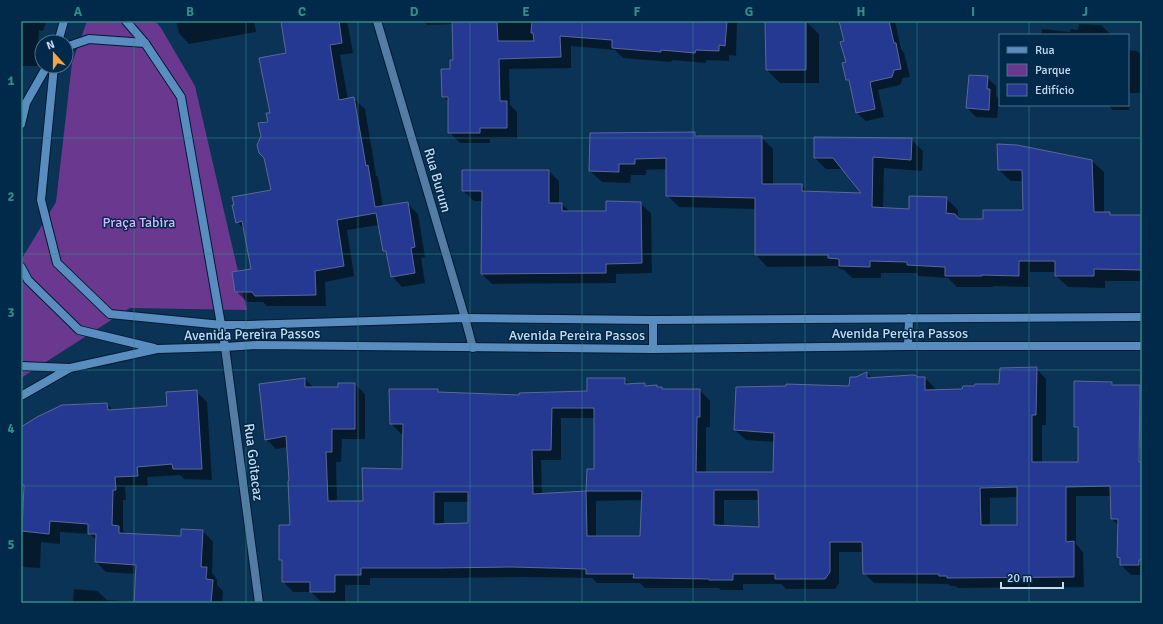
<svg xmlns="http://www.w3.org/2000/svg" width="1163" height="624" viewBox="0 0 1163 624" font-family="Signika,sans-serif">
  <rect width="100%" height="100%" fill="#0b3355"/>
  <path fill="#6a388e" d="M87,21H155L161,28L195,86L247,310L130,308L21,378V260L56,202L72,63Z"/>
  <path fill="#0007" fill-rule="evenodd" d="M21,21H46L43,31L39,30L37,66H21Z
    M176,21H254L256,32L189,44L179,33Z
    M282,21H347L353,53L340,55L348,100L354,99L365,109L376,175L378,177L383,207L407,203L418,214L425,257L421,258L425,283L402,287L392,276L388,255L384,251L379,225L347,230L354,276L325,282L326,306H267L263,302H247L236,291L253,270L245,230L237,222L272,191L269,123L288,54Z
    M424,21H737L736,56L729,55V61L706,60V63L672,60L671,62L623,58L615,50L571,46V68L509,69L510,105L517,112V139H490V143H460L449,132V103L443,96L454,61L453,24L427,25Z
    M766,21H806L819,34V83H780L767,70Z
    M840,21H895L901,49L904,53L910,77L903,78L900,85L878,90L884,117L866,121L857,113L851,84L847,80L845,42Z
    M1079,24L1101,25L1111,35H1029L1030,34L1041,35L1042,29L1070,32L1071,29L1078,30Z
    M1128,50L1137,51L1142,55V93H1130L1129,110H1113L1108,105H1128Z
    M987,77L996,86V96L999,99L997,118L976,117L967,108Z
    M695,133L699,137H761L773,149V185H801L809,192L863,194L843,169H826L815,158L911,139L923,151L922,171L884,168L883,209L910,210L946,198L958,210V218L960,220H984L1024,211L1023,181H1011L999,170L1092,161L1104,172V213H1109L1112,216H1142V281H1105V288L1068,287L1056,276V272H1030V287L993,286V287H957L948,278L919,276L916,273H881V278H852L844,270L840,269L837,266L767,267L756,255V209L679,207L667,195V169L646,170V175H631L630,183L602,182L590,171L591,134Z
    M549,171L559,181V204H562L570,212H607L640,203L651,213L652,273L616,274V283L492,284L482,274V201H474L463,191Z
    M1036,368L1046,379V425H1042V463H1079V431L1075,426L1112,382L1115,386L1142,387V575H1131L1121,565V560L1118,557L1119,526L1112,519L1111,496H1076V544L1083,552L1084,587L958,588L955,586H950L948,584L874,583L864,573L863,552H839V583L835,589H786L781,584H743V590H720L719,588H645L640,583H597L592,578L523,577L448,578H370V585H345V602H321L311,592H293L283,581V562L280,560L292,526L288,447L276,449L266,439L305,379L314,388H339L355,384L365,394V439H342L341,462H336L337,502H364L403,470V434H401L391,423L438,390L440,393L520,396L588,392L625,379L630,385L644,384L647,386H656L658,388H661L664,390H700L710,401V427H706V473H774L775,442L746,440L735,430L850,387L856,378L867,373L872,378H925L935,388V390H963L1000,385ZM561,418H595V470H588L587,492L542,494L541,460H561ZM1018,497V526H990V498ZM642,500L641,537H596V501ZM724,500H759L760,528L724,527ZM444,502H469V524L444,525Z
    M196,391L207,402L212,480L184,479L180,475L147,477L148,486L125,487L126,500H123V530L126,534L181,537L203,531L213,542L212,573L217,579V585L223,591L222,603H73L74,589L97,591L107,600L135,602L136,574L106,572L96,562L97,541L90,534L60,532V544L41,542L40,568L21,567V527H24L25,495H21V429L107,404L113,410L168,407Z"/>
  <path fill="#253892" stroke="#596996" fill-rule="evenodd" d="M281,21H339L342,43L330,45L339,100L354,97L366,166L368,165L375,207L408,202L415,247L411,248L415,273L391,277L386,251H383L376,213L337,220L344,266L315,271L316,295L255,296L252,292H235L232,272L251,269L242,221L236,223L232,205H234L232,197L271,190L264,158L259,153L257,145L261,136L258,123L268,122L266,113H270L259,58L286,53Z
    M452,21H497L498,41H534L533,33H531L532,21H727L725,46L719,45V51L696,50L695,53L661,50V52L612,48V40L560,36L561,57L499,59L500,101H507V128H480V133H448V97H442L441,69H450V60H453Z
    M765,21H806V70H766Z
    M839,21H889L894,43H896L901,69L894,70L892,77L870,82L875,109L856,113L849,80H846L842,63L846,62L840,42L844,41Z
    M969,75L988,76L987,89H990L989,110L966,108Z
    M695,132V136H762V184H802V191L861,193L833,158H814V137L912,138L911,160L873,157L872,207L909,209V196L947,197L946,213L955,214L959,219H983V210H1023L1022,170H998L997,144L1017,145L1092,160L1094,212H1110V215H1142V270L1094,269V276H1055V261H1019V276L982,275V276H945V267L907,265V262L870,261V267L839,266V259L828,258V255H755V198L666,196V158L635,159V164H619V172L589,171L590,133Z
    M462,170H549V203H562V211H606V201L641,202L642,263L606,264V273L481,274L482,191H462Z
    M1037,367L1036,415H1032V462H1078V427H1074V381L1112,382V385H1140V389L1139,462H1142V560H1139V565H1120V558L1117,557L1118,519H1111L1110,486L1066,487V542L1074,541V577L947,578V576H939V574H863L862,542H830V572L825,579H775V574H733V580H709V579L649,578H633L634,574H586V569L512,567L438,568H361V575H335V592H310V582H282V560H279V525H290L288,481L289,480L286,436L265,440L259,384L305,378V387H338V383H355V429H332V452H326L328,501H363L362,468L402,469L403,424H390L389,389H438V392L519,395V393L587,391V378H625V384L645,383V386L657,385V387H662V389H700V417H697L696,472H773L774,433L734,430L736,387L786,386V384L849,386L850,377H856L867,372V378L912,375H915L918,377H925V390L962,389L963,386H974L975,384H999L1000,368ZM552,408H594V469H587L586,491L533,494L532,450H551ZM1017,487V525H981L980,488ZM714,490H758L759,527L714,525ZM586,491H642L640,536H587ZM434,492H468V523L434,524Z
    M197,390L202,469H173L172,464L137,467L138,476L115,477L116,490H113L112,525L119,526V533L181,536V529L203,530L201,567H207L206,579L213,580L211,603H134L136,565L95,562L96,534H88V524L50,521L49,534L22,531L24,485H21V427L37,417L62,405L107,403L108,410L167,406L166,392Z"/>
  <g fill="none" stroke-linecap="round" stroke-linejoin="round">
    <g stroke="#001a33" stroke-width="10">
      <path id="minor" d="M377,21L465,318L473,348
        M225,347L259,603"/>
    </g>
    <g stroke="#001a33" stroke-width="10">
      <path id="secondary" d="M126,21L145,43L181,97L225,347
        M58,42L64,21
        M66,47L89,39L145,43
        M54,66L41,200L57,263L110,314L222,325H248L465,318L653,320L1142,317
        M21,124L26,103L47,66
        M21,267L28,280L79,330L154,348
        M653,320V349
        M908,346L909,318
        M21,366L70,368
        M21,396L70,368L157,349L225,347L257,345L653,349L908,346H1142"/>
    </g>
    <use href="#minor" stroke="#557ca3" stroke-width="8"/>
    <use href="#secondary" stroke="#5a8dbf" stroke-width="8"/>
  </g>
  <path fill="none" stroke="#338a88" stroke-width="1" stroke-opacity="0.55" d="M134,21V603M246,21V603M358,21V603M470,21V603M582,21V603M693,21V603M805,21V603M917,21V603M1029,21V35M1029,105V603M21,138H1142M21,254H1142M21,370H1142M21,486H1142"/>
  <g text-anchor="middle" stroke-width="3" stroke-linejoin="round" paint-order="stroke">
    <g font-size="14" fill="#c5daef" stroke="#00294a">
      <text transform="translate(438 180) rotate(74)" y="5">Rua Burum</text>
      <text x="900" y="338">Avenida Pereira Passos</text>
      <text transform="translate(252 334) rotate(-1)" y="5">Avenida Pereira Passos</text>
      <text x="577" y="340">Avenida Pereira Passos</text>
      <text transform="translate(254 462) rotate(83)" y="5">Rua Goitacaz</text>
    </g>
    <g font-size="14" fill="#dbb4fd" stroke="#00294a">
      <text x="139" y="227">Praça Tabira</text>
    </g>
  </g>
  <rect width="1163" height="624" fill="none" stroke="#00294a" stroke-width="44"/>
  <rect x="999" y="34" width="130" height="72" fill="#00294a" stroke="#4f708c"/>
  <rect x="1007" y="47" width="20" height="6" fill="#5a8dbf" stroke="#4f708c"/>
  <text x="1035" y="54" font-size="12" fill="#c5daef">Rua</text>
  <rect x="1007" y="64" width="20" height="12" fill="#6a388e" stroke="#4f708c"/>
  <text x="1035" y="74" font-size="12" fill="#c5daef">Parque</text>
  <rect x="1007" y="84" width="20" height="12" fill="#253892" stroke="#4f708c"/>
  <text x="1035" y="94" font-size="12" fill="#c5daef">Edifício</text>
  <g transform="translate(54 54) rotate(339)"><circle r="19" fill="#00294a" stroke="#4f708c"/>
  <path d="M0-3L7 15L0 10L-7 15Z" fill="#f2a542"/>
  <text y="-6" font-size="11" font-weight="bold" text-anchor="middle" fill="#c5daef">N</text>
  </g>
  <path d="M1001 582v6h62v-6" fill="none" stroke="#c5daef" stroke-width="2"/>
  <text x="1007" y="582" font-size="12" fill="#c5daef" stroke="#00294a" stroke-width="3" paint-order="stroke">20 m</text>
  <rect x="22" y="22" width="1119" height="580" fill="none" stroke="#338a88" stroke-width="1.5"/>
  <g font-size="13" text-anchor="middle" font-weight="bold" fill="#338a88">
    <text x="78" y="16">A</text>
    <text x="190" y="16">B</text>
    <text x="302" y="16">C</text>
    <text x="414" y="16">D</text>
    <text x="526" y="16">E</text>
    <text x="637" y="16">F</text>
    <text x="749" y="16">G</text>
    <text x="861" y="16">H</text>
    <text x="973" y="16">I</text>
    <text x="1085" y="16">J</text>
    <text x="11" y="85">1</text>
    <text x="11" y="201">2</text>
    <text x="11" y="317">3</text>
    <text x="11" y="433">4</text>
    <text x="11" y="549">5</text>
  </g>
</svg>
